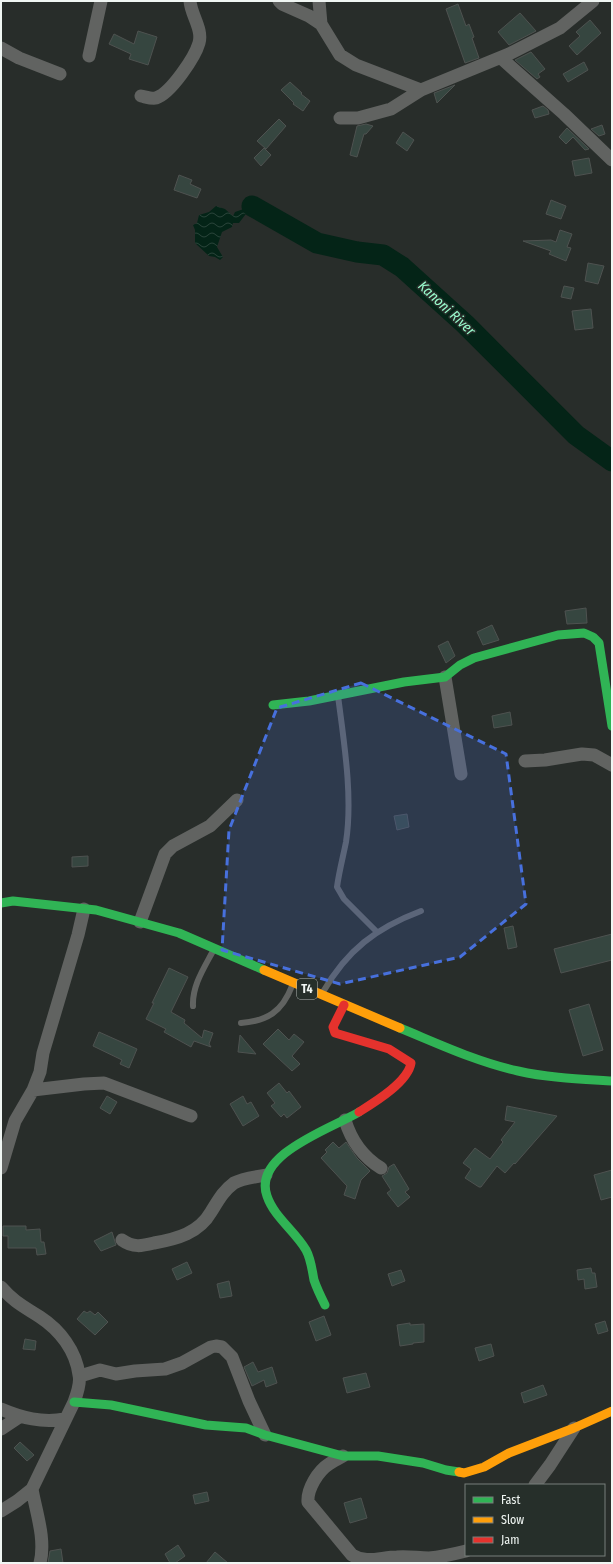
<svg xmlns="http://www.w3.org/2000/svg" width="613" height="1564" viewBox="0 0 613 1564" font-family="'Fira Sans Condensed',sans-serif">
  <defs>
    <pattern id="water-waves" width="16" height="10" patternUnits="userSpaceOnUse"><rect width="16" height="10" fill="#042417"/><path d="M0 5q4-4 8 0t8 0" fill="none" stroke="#294439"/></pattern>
  </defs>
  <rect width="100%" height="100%" fill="#282d2a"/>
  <path fill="url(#water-waves)" d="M216,206L225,209L233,216L235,212L252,206L239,223H233L232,227L222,232L217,247L223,257L220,260L215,257L209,256L195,243V230L193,225L197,223L199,215L209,212Z"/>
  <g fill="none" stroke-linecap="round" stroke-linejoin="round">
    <path stroke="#042417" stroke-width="21" d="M252,206L317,243L357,252L383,255L402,267L465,324L576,435L612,461"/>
  </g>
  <path fill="#364640" stroke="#4e5250" d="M458,4L466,26L469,24L474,37L472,38L479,58L465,63L446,9Z
    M520,13L536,31L509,45L498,32Z
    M590,20L601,33L577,55L569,46L580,36L576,32Z
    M138,31L157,37L148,65L129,59L131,54L109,44L114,34L134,44Z
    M531,52L545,69L538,74L540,77L537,79L515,60Z
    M584,62L588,70L568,82L563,74Z
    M290,82L302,93L301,94L310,101L303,111L293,104L294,103L281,90Z
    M455,85L437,103L434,93Z
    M543,106L548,110L549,114L535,118L532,110Z
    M279,119L286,126L266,149L257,141Z
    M366,124L373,126L366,134H364L357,157L350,155L357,126Z
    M602,125L605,134L599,136L591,129Z
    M567,128L589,149L585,150L573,137L566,144L559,137Z
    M403,132L414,140L407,151L396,143Z
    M264,148L271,155L261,166L254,158Z
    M589,158L592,173L575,176L572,161Z
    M179,175L192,180L190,184L201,189L197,198L174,190Z
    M551,200L566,206L561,219L546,214Z
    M560,230L572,234L567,247L571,248L566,261L549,254L551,251L523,241L551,240L556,242Z
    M588,263L604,266L598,284L585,281Z
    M564,286L574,288L571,299L561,297Z
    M591,309L593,328L575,330L572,311Z
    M586,608L587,623L567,624L565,611Z
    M492,625L499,640L483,645L477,632Z
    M448,641L455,656L446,663L438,646Z
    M510,712L512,725L494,728L492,716Z
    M407,814L409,827L397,830L394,816Z
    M88,856V866L72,867V857Z
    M513,926L517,947L508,949L504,928Z
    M612,934V960L561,973L554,949Z
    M169,968L188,977L171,1012L185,1020L184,1023L202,1038L204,1030L213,1033L209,1044L211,1047L194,1041L191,1047L164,1032L166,1029L146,1019L154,1003H152Z
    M589,1004L603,1050L583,1056L569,1010Z
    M278,1029L289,1040L294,1034L304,1042L292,1056L300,1064L292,1071L263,1044Z
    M99,1032L137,1049L129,1068L120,1064L122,1060L93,1046Z
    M240,1035L256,1054L238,1052Z
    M279,1083L287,1093L289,1091L301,1107L287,1118L284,1114L281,1117L271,1106L275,1103L267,1093Z
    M107,1096L117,1102L110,1114L100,1108Z
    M243,1096L247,1104L251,1102L259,1116L243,1126L230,1104Z
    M507,1106L557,1116L515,1164L514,1163L505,1173L497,1166L481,1187H479L465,1178L471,1169L463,1163L475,1148L490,1159L503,1142L501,1140L515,1122L505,1120Z
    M333,1142L339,1148L346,1142L357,1158L370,1171L361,1180L355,1199L344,1195L347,1186L321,1158L327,1152L325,1150Z
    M394,1164L409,1189L405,1192L410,1197L398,1207L387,1193L391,1190L382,1176L387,1173L389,1167Z
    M612,1170V1197L601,1200L594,1175Z
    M3,1226H26V1230L40,1229L41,1242H44L46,1254L37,1255L36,1248H8V1236H3Z
    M112,1232L116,1245L101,1251L94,1241Z
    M187,1262L192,1273L177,1280L172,1269Z
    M591,1268L592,1273H595L597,1287L585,1289L584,1279L578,1280L577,1270Z
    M401,1270L405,1281L392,1286L388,1274Z
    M229,1281L232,1296L220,1298L217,1284Z
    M84,1311L87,1313L90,1311L95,1315L98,1312L108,1322L95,1335L77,1319Z
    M324,1316L331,1335L316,1341L309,1322Z
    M605,1321L608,1331L598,1334L595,1324Z
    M410,1323V1325L424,1324V1342L413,1343V1344L400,1346L397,1325Z
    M25,1339L36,1341L35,1350L23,1349Z
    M491,1344L494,1356L479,1361L475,1348Z
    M253,1362L258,1372L272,1367L277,1383L266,1387L264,1380L252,1386L244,1367Z
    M366,1373L370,1387L347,1393L343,1378Z
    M543,1385L547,1395L524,1403L521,1393Z
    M20,1442L34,1455L27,1461L14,1448Z
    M207,1492L209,1501L195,1504L193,1495Z
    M361,1498L367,1518L350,1523L344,1503Z
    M178,1545L185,1556L175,1563H170L165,1554Z
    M61,1549L63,1563H48L50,1551Z
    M215,1552L228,1563H206Z"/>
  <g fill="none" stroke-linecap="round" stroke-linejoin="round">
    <path stroke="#616361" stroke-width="6" d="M338,696C344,742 353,797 346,842C343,857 339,872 337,887L344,899L377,932
      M323,992C347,950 376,928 421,911
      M193,1006C192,986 204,968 213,951
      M241,1023C267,1021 282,1012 292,986"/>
    <path stroke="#616361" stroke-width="13" d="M279,1L282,4L309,16L321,24L340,55L356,65L421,90
      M319,1L321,24
      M1,48L19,58L60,74
      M89,56L101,1
      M501,58L564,114L612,160
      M141,96C146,97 152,99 156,98C171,93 195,57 199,43C203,29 191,15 190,1
      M340,118H358L391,109L421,90L509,54L560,28L593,1
      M445,677L461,774
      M525,761L545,760L582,754L594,755L612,765
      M140,922L165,854L173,846L210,826L237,800
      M33,1090L84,1084L104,1083L191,1116
      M345,1120C351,1140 363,1157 381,1168
      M1,1168L15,1121L33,1090L40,1072L43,1053L78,935L84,909
      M122,1240C133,1248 142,1246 154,1243C177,1239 199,1233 211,1212C218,1201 223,1191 234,1183C243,1178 256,1177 266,1175
      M1,1287C15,1303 23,1306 40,1317C60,1330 76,1351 79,1375C81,1383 77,1394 74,1402L32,1489L17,1501L1,1511
      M80,1376L100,1370L116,1374L135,1371L165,1369L182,1363L211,1347L216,1346L222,1347L232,1357L249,1401L265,1435
      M1,1409C22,1418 42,1423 65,1419
      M1,1429L19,1417
      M343,1456C338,1459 333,1461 329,1464C318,1471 307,1489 308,1502L352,1555C366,1564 381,1557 397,1557C408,1556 418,1558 429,1558C441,1557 454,1554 466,1551
      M535,1485L550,1465L574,1428
      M32,1489C36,1512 46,1539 40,1563"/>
    <path stroke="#30b455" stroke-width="9" d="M273,705L309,701L404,682L445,677L460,665L474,658L558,635L584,633L593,637L599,643L612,726
      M1,903L13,901L96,910L179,933L264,970
      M400,1028C439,1044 477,1062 518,1071C549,1078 580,1079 612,1081
      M325,1305C321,1297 317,1289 314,1280C312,1270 311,1259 306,1250C295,1231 274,1217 267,1196C252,1154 333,1128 359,1112
      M74,1402L111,1405L206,1425L246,1428L265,1435L343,1456H378L423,1463L446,1470L459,1472"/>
    <path stroke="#ff9f0a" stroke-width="9" d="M264,970L400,1028
      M459,1472L464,1473L484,1467L509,1453L574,1428L612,1411"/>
    <path stroke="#e5322d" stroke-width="9" d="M344,1005L333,1027L335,1033L389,1049L411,1063C408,1082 375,1102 359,1112"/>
  </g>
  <path fill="#4770dd" fill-opacity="0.2" stroke="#4770dd" stroke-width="3" stroke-dasharray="8 5" stroke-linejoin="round" d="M361,683L506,754L526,904L460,957L340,984L222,950L229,830L277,708Z"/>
  <g text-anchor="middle" stroke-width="3" stroke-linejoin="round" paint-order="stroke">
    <rect fill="#262f2a" stroke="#b3bab7" stroke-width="1" x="297" y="979" width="20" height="20" rx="3"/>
    <g font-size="12" font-weight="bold" fill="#f0f6f3">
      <text x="307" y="993">T4</text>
    </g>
    <g font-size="14" font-style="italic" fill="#99fcce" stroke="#262f2a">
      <text transform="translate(447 308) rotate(43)" y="5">Kanoni River</text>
    </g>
  </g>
  <rect width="613" height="1564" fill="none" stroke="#f0f6f3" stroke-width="4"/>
  <rect x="465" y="1484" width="140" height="72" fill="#262f2a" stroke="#777f7a"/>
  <rect x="473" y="1497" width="20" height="6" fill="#30b455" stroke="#777f7a"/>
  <text x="501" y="1504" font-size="12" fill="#f0f6f3">Fast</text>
  <rect x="473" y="1517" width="20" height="6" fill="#ff9f0a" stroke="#777f7a"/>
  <text x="501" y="1524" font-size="12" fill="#f0f6f3">Slow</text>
  <rect x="473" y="1537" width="20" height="6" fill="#e5322d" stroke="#777f7a"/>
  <text x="501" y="1544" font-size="12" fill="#f0f6f3">Jam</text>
</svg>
